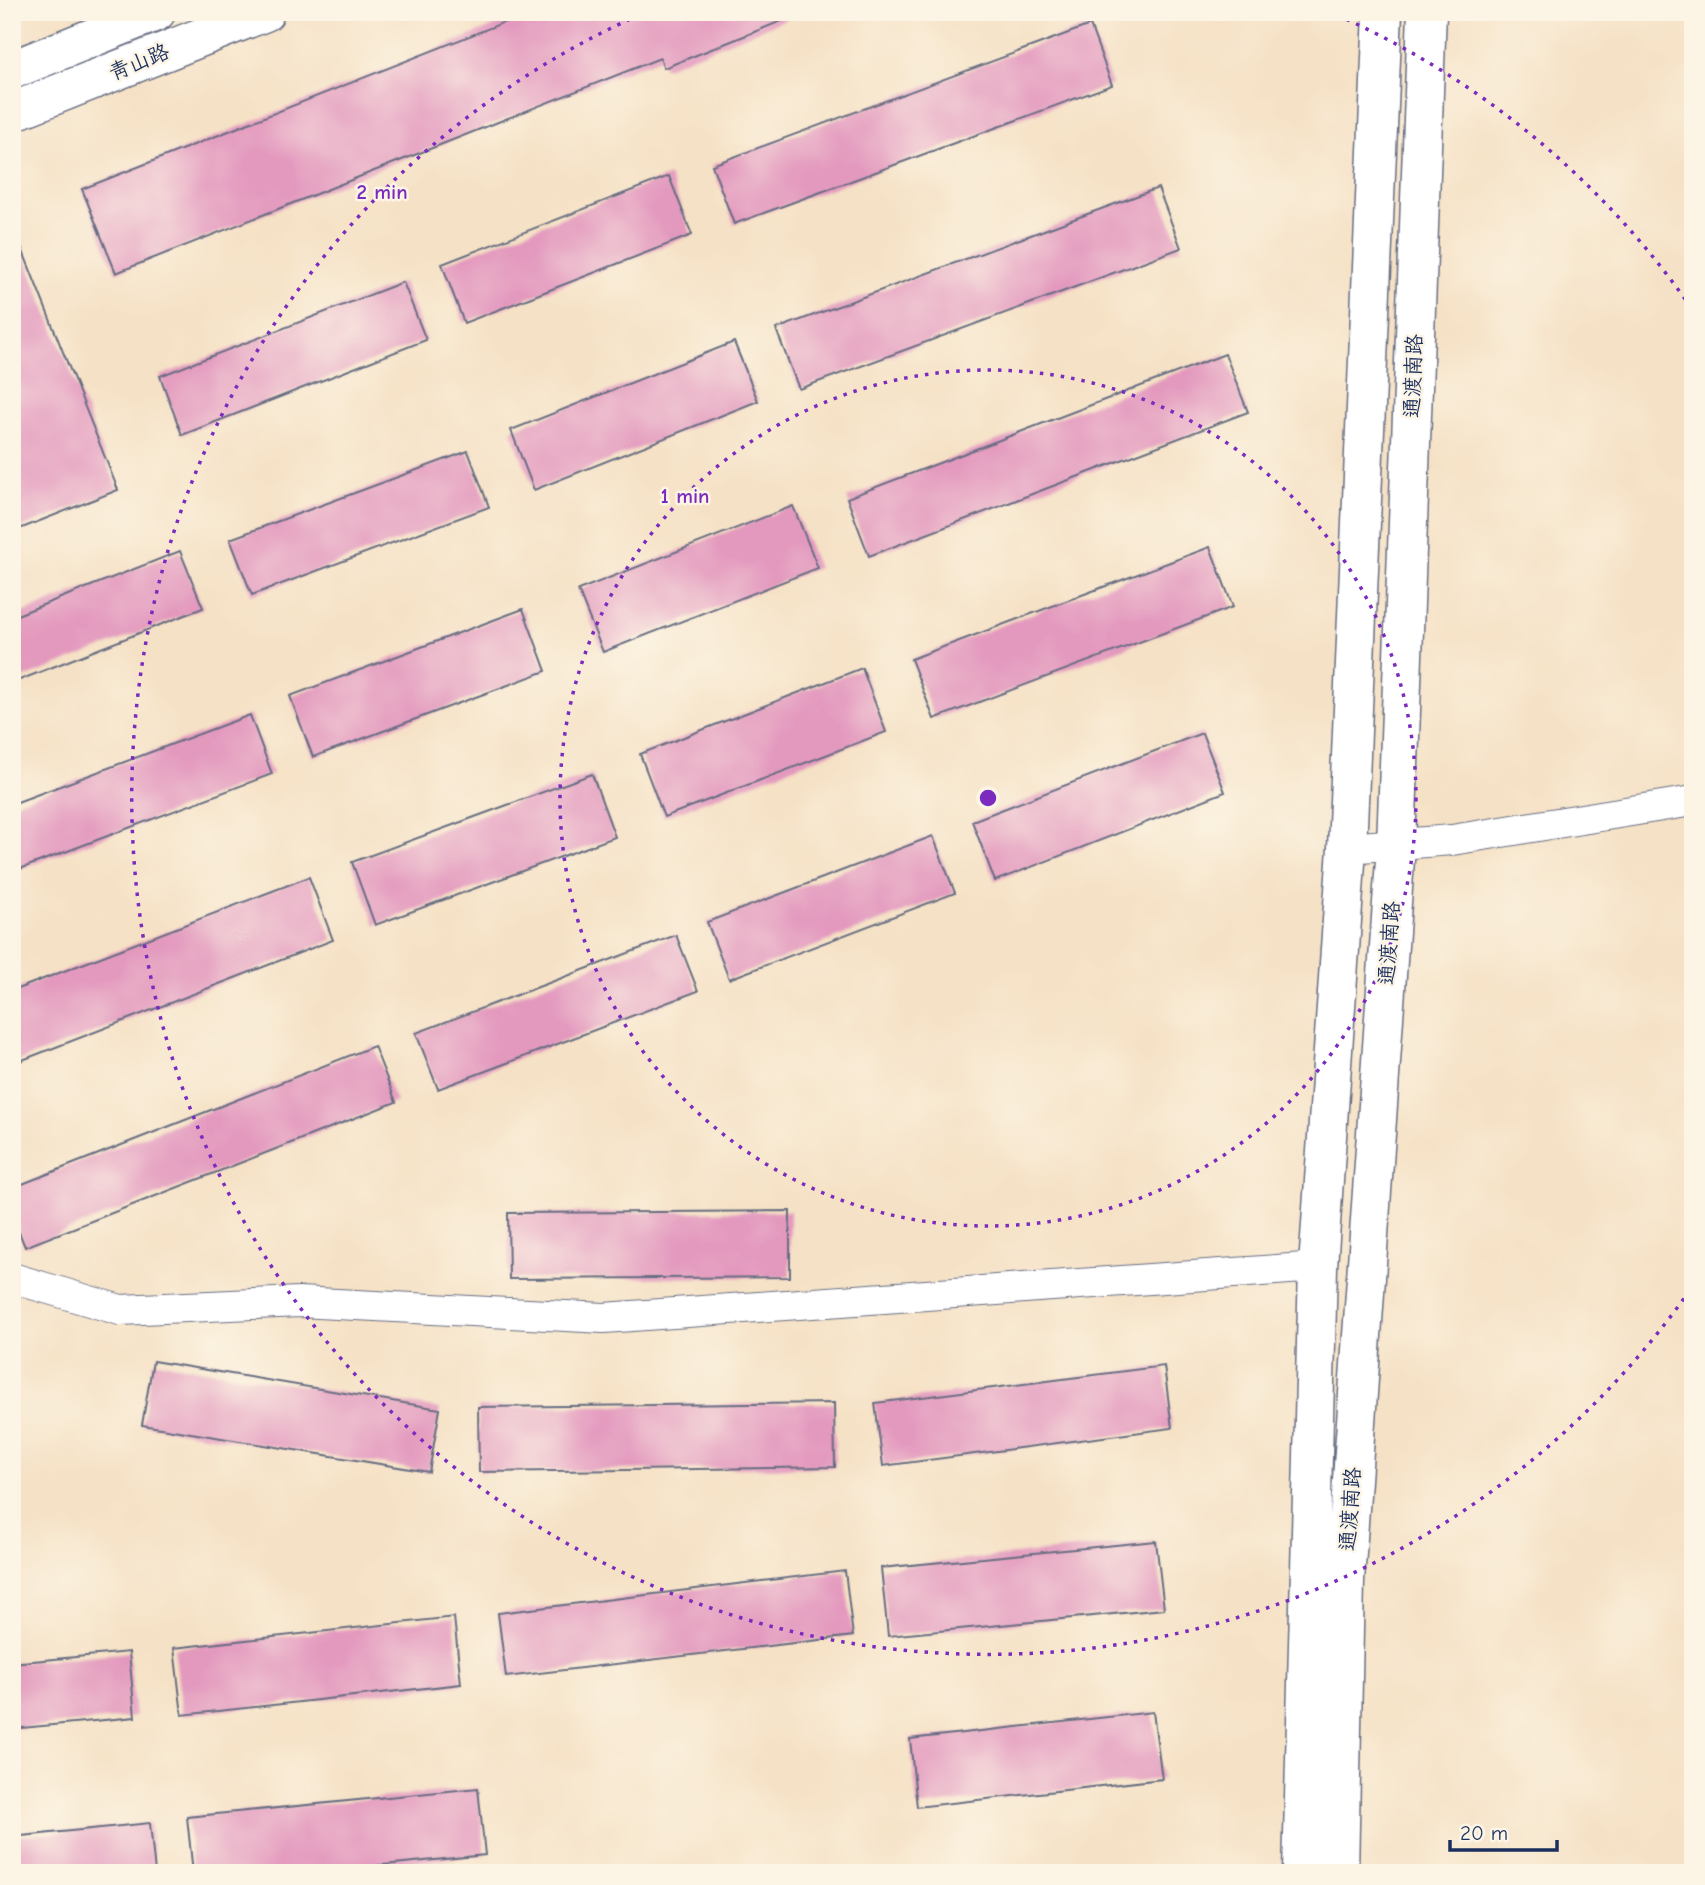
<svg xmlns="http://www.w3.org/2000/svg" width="1705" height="1885" viewBox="0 0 1705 1885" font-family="'Comic Neue','LXGW WenKai TC',sans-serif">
  <rect width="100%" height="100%" fill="#fcf5e5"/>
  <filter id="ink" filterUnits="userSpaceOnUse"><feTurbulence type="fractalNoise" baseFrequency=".0143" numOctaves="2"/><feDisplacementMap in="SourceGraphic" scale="14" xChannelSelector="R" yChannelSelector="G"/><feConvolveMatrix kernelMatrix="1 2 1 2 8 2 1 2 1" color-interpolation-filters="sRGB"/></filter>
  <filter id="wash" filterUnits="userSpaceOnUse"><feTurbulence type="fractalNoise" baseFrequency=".00686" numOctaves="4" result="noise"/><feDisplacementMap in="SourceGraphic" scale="28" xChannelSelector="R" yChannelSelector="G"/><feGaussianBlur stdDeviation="1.57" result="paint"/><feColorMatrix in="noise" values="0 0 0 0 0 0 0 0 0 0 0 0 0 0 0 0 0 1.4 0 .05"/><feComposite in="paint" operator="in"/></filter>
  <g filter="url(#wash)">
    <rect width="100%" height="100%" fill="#f5e1c5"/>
    <g id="blocks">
      <path fill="#e399be" d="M530,12H804L664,68L660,58L116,273L82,189Z
        M1090,25L1112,85L734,224L712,165Z
        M669,176L692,235L464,323L442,264Z
        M1158,188L1181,248L799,389L776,329Z
        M18,239L118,490L12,532V241Z
        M403,282L426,340L182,435L160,376Z
        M734,342L758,401L534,490L511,430Z
        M1225,354L1248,412L869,556L847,498Z
        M468,451L489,507L252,595L230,539Z
        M793,506L818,568L603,652L578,590Z
        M1210,547L1233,607L934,719L911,659Z
        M180,551L203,608L12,683V617Z
        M523,609L546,671L313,757L290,696Z
        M862,668L886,732L664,817L640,754Z
        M250,715L272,774L12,872V804Z
        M1202,733L1225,792L995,881L972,821Z
        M592,774L615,837L375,925L352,862Z
        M933,836L955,893L729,979L707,922Z
        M309,877L333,940L12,1064V991Z
        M676,935L698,991L438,1089L416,1033Z
        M374,1046L396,1102L25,1247L12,1215V1188Z
        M790,1211V1277L509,1279L508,1213Z
        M153,1361L440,1409L429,1472L142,1425Z
        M1164,1366L1172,1428L883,1466L875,1403Z
        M834,1403L835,1467L479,1472L478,1407Z
        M1156,1541L1164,1609L888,1636L881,1568Z
        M845,1571L853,1636L506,1677L498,1613Z
        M454,1617L461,1684L182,1715L174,1648Z
        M129,1652L135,1717L12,1729V1663Z
        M1153,1712L1162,1779L917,1807L910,1739Z
        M478,1788L485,1855L302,1873H193L187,1817Z
        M150,1823L155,1873H12V1837Z"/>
    </g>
  </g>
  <g filter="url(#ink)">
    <use href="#blocks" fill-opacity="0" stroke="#676d82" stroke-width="2"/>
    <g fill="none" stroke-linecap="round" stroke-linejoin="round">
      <g stroke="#676d82" stroke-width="32">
        <path id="minor" d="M1347,848L1452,840L1693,801
          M12,1278L120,1310L299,1302L604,1318L1318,1267"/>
      </g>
      <g stroke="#676d82" stroke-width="41">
        <path id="secondary" d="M12,70L156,12
          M12,112L265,12
          M1302,1873L1318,1267L1347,848L1383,12
          M1339,1873L1345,1581L1396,845L1427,12"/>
      </g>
      <use href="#minor" stroke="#fff" stroke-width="30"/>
      <use href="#secondary" stroke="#fff" stroke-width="38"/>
    </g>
  </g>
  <g fill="none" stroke="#7b2cbf" stroke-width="3.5" stroke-dasharray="3.5 7">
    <circle cx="988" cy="798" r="428"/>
    <path d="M1690 1290A857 857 0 1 1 639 15M1337 15A857 857 0 0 1 1690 306"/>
  </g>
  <g text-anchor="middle" stroke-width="5" stroke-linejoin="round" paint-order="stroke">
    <g font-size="21" fill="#1b2f5e" stroke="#fcf5e5">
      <text transform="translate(139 62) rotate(-22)" y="7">青山路</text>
      <text transform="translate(1413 376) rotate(-88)" y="7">通渡南路</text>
      <text transform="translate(1389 943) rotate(-86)" y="7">通渡南路</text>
      <text transform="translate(1350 1509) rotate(-86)" y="7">通渡南路</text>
    </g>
  </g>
  <circle cx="988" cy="798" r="10" fill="#7b2cbf" stroke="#fcf5e5" stroke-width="3.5"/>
  <g font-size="21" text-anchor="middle" font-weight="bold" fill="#7b2cbf" stroke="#fcf5e5" stroke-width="5" stroke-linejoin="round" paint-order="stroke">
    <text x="382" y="199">2 min</text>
    <text x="685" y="503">1 min</text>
  </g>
  <rect width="1705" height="1885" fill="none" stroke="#fcf5e5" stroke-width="42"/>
  <path d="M1450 1840v10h107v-10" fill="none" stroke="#1b2f5e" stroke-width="3.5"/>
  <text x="1460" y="1840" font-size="21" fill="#1b2f5e" stroke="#fcf5e5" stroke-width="5" paint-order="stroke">20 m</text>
</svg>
